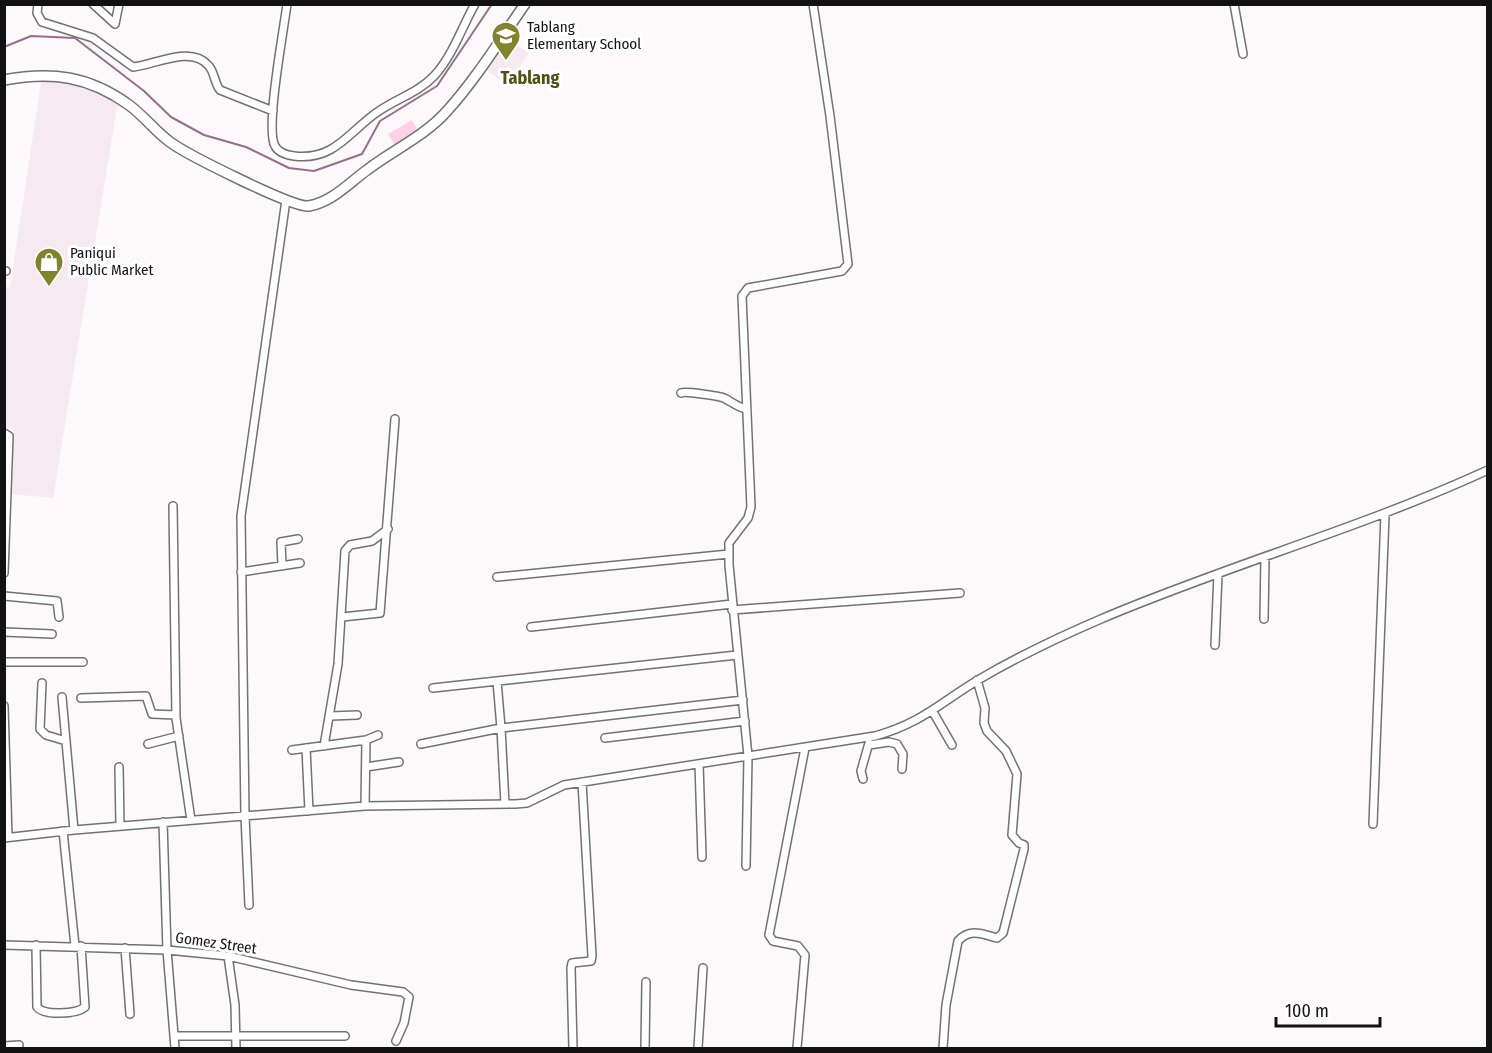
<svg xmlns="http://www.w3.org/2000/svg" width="1492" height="1053" viewBox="0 0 1492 1053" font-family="'Fira Sans Condensed',sans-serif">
  <rect width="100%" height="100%" fill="#fdf9fb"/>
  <path fill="#f6eaf0" d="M505,37L529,53L508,85L484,69Z
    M42,76L81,84L118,101L53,498L10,494L14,428H5L4,287H10Z"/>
  <path fill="#ffd1e7" d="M412,120L419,132L395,146L388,134Z"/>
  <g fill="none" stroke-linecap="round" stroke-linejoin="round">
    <path stroke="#977084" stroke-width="2" d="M4,47L31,36L75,38L144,91L171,117L204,135L246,147L289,168L314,171L362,154L380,121L437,86L492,4"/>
    <g stroke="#747172" stroke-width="10">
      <path id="street" d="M38,4L37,13L42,22L93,38L133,67C154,65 191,45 208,65C215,72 214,83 220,90L273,111
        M93,4L115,24L119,4
        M287,4C284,29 265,128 275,146C278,152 287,155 294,156C334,161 349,132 376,113C395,99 418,93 434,76C452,57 462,27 475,4
        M1234,4L1243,54
        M4,271H6
        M681,393C685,391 719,396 724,398C732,402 737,407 746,409
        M4,433L9,436L4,573
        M173,506L176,718L191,820
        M282,566L281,542L298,539
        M241,572L300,563
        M497,577L729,554
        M4,596L57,601L59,617
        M732,610L960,593
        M342,617L380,613L395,419
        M1264,619L1265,557
        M531,627L732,604
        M4,632L52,634
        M1215,645L1218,574
        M4,662H83
        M42,683L40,729L46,735L66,741
        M433,688L737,655
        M62,697L74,830
        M81,698L146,696L152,714L176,715
        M4,706L8,837
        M933,712L952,745
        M331,716L357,715
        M605,738L745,721
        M366,740L378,735
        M148,744L179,736
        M421,744L501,728L497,681
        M869,745L889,742L897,744L903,754L902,769
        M324,746L338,664L345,551L350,545L372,541L388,529
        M306,748L309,811
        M292,750L366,740L365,806
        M699,764L702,857
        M119,767L120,826
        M366,767L399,762
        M863,779L861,771L869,743
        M505,804L501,728L743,700
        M163,822L167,950L175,1048
        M1373,824L1385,515
        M63,831L75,946
        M4,838L74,830L365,806L515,804L527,803L564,785L875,736C920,724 940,703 978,680C1017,657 1059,637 1101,619C1228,565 1362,528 1488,470
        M746,866L748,756L729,565V543L748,518L751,507L742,296L748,288L842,271L848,264L830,116L813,4
        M249,905L245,816L241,516L286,200
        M4,945L167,950L228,956L351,985L403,992L409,997L404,1023L396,1041
        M36,945L37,1007C44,1016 77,1014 85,1007L81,946
        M125,948L130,1014
        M228,956L235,1005L236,1048
        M175,1036H345
        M4,1046L19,1045
        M573,1048L571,968L572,963L591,961L592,956L582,782
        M645,1048L646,982
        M698,1048L703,968
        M797,1048L805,955L798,946L773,941L769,935L805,748
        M943,1048L946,1005L958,941C970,928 982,934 997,938L1003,933L1024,849V845L1019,843L1012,835L1017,774L1006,751L987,731L984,723L985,708L977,680"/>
    </g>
    <g stroke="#747172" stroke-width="12">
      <path id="secondary" d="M4,80C52,71 89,76 129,105C144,116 155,131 170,142C186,154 293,208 309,206C332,202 349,183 367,170C393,150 425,136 447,111C476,79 500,40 525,4"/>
    </g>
    <use href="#street" stroke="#fff" stroke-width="7"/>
    <use href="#secondary" stroke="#fff" stroke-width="9"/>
  </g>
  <defs>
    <g id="school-pin" transform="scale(1.5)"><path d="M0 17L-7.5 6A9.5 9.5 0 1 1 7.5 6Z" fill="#81832d" stroke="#fff"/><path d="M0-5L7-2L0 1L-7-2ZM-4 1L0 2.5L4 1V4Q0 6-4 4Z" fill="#fff"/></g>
    <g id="shop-pin" transform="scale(1.5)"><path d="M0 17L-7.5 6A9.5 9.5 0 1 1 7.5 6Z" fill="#81832d" stroke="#fff"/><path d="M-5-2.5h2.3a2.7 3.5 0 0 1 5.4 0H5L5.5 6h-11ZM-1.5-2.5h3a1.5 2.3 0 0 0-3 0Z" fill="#fff"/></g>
  </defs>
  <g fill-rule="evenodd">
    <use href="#school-pin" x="506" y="36"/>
    <use href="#shop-pin" x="49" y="262"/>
  </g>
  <g text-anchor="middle" stroke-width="6" stroke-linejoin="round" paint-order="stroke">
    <g font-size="15" fill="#131213" stroke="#fff" text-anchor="start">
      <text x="527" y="32">Tablang<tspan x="527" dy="17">Elementary School</tspan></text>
      <text x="70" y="258">Paniqui<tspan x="70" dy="17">Public Market</tspan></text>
    </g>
    <g font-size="15" fill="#131213" stroke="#fff">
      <text transform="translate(216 943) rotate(8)" y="5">Gomez Street</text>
    </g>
    <g font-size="18" font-weight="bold" fill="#4e5014" stroke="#fff">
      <text x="530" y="84">Tablang</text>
    </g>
  </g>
  <rect width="1492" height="1053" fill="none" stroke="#131213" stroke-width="12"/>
  <path d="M1276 1017v9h104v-9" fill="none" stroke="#131213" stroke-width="3"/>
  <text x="1285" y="1017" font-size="18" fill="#131213" stroke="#ffffff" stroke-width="4.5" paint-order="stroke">100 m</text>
</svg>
